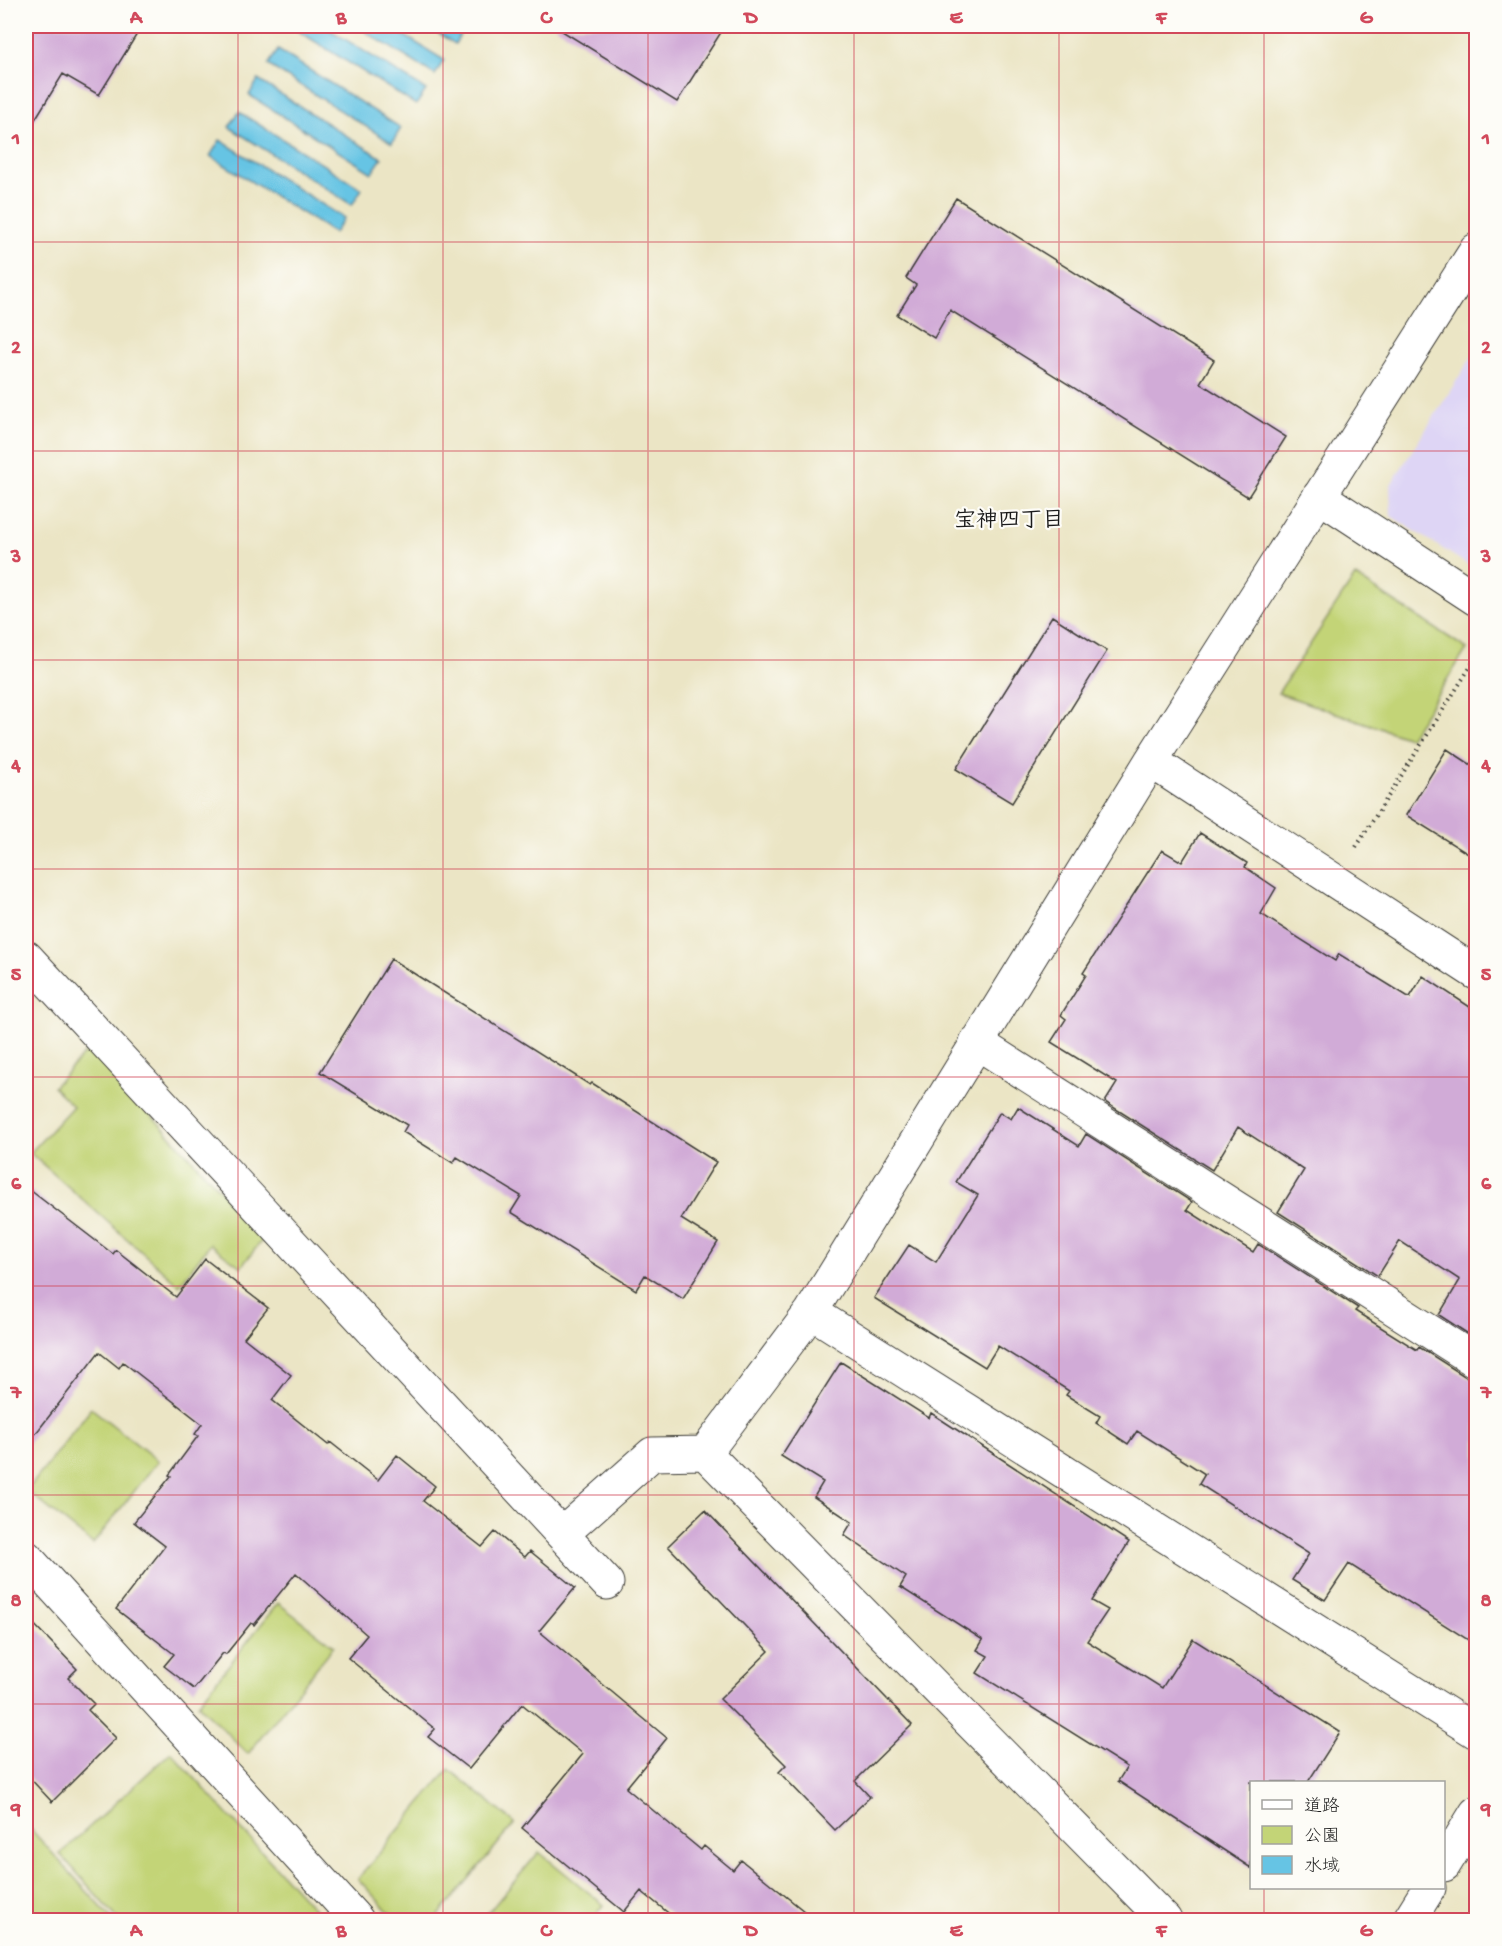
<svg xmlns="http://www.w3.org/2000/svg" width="1502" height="1946" viewBox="0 0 1502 1946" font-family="'Gochi Hand','Klee One',sans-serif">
  <rect width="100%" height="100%" fill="#fdfcf7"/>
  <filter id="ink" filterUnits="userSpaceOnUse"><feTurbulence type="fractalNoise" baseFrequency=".0167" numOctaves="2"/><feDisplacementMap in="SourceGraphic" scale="12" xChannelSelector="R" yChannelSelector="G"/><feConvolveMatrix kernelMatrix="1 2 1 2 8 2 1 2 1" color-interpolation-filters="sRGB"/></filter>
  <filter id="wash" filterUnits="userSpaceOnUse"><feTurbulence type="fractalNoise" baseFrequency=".008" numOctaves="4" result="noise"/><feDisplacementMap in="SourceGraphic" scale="24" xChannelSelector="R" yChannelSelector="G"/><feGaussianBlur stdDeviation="1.35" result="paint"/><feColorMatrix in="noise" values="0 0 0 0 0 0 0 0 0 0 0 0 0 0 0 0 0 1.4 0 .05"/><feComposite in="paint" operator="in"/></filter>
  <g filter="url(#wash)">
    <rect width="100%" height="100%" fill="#ebe5c5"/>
    <path fill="#ded5f5" d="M1476,350V570L1391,516L1390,486Z"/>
    <path fill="#c3d477" stroke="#70784a" stroke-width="1.5" d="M1355,576L1467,649L1409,738L1278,693Z
      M90,1048L264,1238L241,1267L210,1244L179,1285L30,1153L73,1106L53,1087Z
      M91,1408L158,1461L93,1544L27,1491Z
      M278,1603L334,1646L248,1754L198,1704Z
      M171,1752L324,1920H119L60,1854Z
      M449,1769L515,1823L435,1920H396L358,1879Z
      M26,1824L113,1920H26Z
      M539,1852L604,1905L592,1920H482Z"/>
    <path fill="#66c4e4" stroke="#417080" stroke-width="1.5" d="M293,26H324L426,90L416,105L292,27Z
      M356,26H389L444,60L435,75Z
      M426,26H459L464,29L455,44Z
      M278,50L401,128L392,143L268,65Z
      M258,80L382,158L372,173L249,95Z
      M239,112L362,189L352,205L229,127Z
      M220,140L344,218L334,233L210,156Z"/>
    <g id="blocks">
      <path fill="#d1abd7" d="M26,26H142L99,95L63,74L26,134Z
        M554,26H725L677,102Z
        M956,198L1214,360L1200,383L1286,437L1248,497L950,310L934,338L897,315L916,285L906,278Z
        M1052,616L1107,651L1012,803L956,769Z
        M1447,749L1476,768V859L1406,815Z
        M1200,833L1247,863L1245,867L1276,888L1261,914L1335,961L1339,954L1407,996L1410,997L1423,976L1476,1011V1339L1439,1315L1460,1280L1400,1241L1378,1276L1278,1212L1304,1170L1238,1127L1212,1170L1105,1102L1117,1083L1051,1042L1066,1019L1061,1015L1086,975L1083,973L1162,850L1182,862Z
        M391,959L590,1085L592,1083L716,1162L681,1219L718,1242L683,1299L645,1275L636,1290L511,1212L521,1196L457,1157L453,1163L403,1132L407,1125L320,1072Z
        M1018,1107L1079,1146L1086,1134L1192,1202L1187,1210L1253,1252L1258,1244L1358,1308L1355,1311L1417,1350L1419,1347L1466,1377L1476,1380V1645L1349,1564L1325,1600L1292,1580L1309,1554L1199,1484L1205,1474L1137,1431L1128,1444L1096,1423L1100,1416L1066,1395L1069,1391L998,1346L985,1367L874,1298L909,1245L936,1262L978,1195L956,1182L1000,1112L1011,1119Z
        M26,1187L113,1254L116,1250L176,1297L205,1259L268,1308L244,1338L291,1375L272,1400L328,1445L330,1442L378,1480L397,1455L435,1486L423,1501L482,1547L495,1532L525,1557L530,1551L575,1588L539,1631L667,1738L626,1788L701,1850L704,1846L733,1870L741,1860L815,1920H677L641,1891L624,1912L522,1828L583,1754L522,1704L469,1769L428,1737L435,1729L348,1658L367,1635L296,1573L254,1625L251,1623L226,1654L223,1653L194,1689L164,1666L174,1654L116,1609L165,1546L134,1522L171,1476L169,1475L198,1436L195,1434L202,1424L123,1362L119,1368L99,1352L26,1446Z
        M841,1362L929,1418L931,1413L1129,1542L1092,1601L1108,1610L1087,1641L1162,1688L1193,1639L1340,1732L1308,1782H1251V1868L1118,1781L1127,1767L977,1673L988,1656L977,1650L983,1640L900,1587L906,1577L844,1535L852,1522L814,1497L823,1482L781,1456Z
        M705,1510L912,1725L855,1781L870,1797L835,1830L779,1772L786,1765L720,1699L769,1651L668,1546Z
        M26,1616L77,1669L68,1678L94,1704L88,1710L116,1738L52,1802L26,1774Z"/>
    </g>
  </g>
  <g filter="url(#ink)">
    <use href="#blocks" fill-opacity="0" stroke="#3b3a35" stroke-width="1.5"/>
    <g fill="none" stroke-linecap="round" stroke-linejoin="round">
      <g stroke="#3b3a35" stroke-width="35">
        <path id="minor" d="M1319,496L1476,599
          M1151,761L1476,973
          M26,957L607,1583
          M976,1042L1476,1361
          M811,1312L1476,1732
          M705,1453L1165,1920
          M562,1534L652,1454L705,1453L811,1312L1151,761L1476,250
          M26,1557L357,1920
          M1444,1865L1476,1813
          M1409,1920L1429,1888"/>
      </g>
      <path stroke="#3b3a35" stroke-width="4" stroke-dasharray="1.5 4.5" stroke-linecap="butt" d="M1356,847L1476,658"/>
      <use href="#minor" stroke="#fff" stroke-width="33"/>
    </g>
  </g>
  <path fill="none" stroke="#d1495b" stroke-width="1.5" stroke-opacity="0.55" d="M238,26V1920M443,26V1920M648,26V1920M854,26V1920M1059,26V1920M1264,26V1782M26,242H1476M26,451H1476M26,660H1476M26,869H1476M26,1077H1476M26,1286H1476M26,1495H1476M26,1704H1476M1264,1888V1920"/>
  <g text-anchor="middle" stroke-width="4.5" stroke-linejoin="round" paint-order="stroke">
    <g font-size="22" font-weight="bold" fill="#1c1c1c" stroke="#fdfcf7">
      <text x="1009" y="526">宝神四丁目</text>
    </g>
  </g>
  <rect width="1502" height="1946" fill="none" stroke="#fdfcf7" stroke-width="66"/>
  <rect x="1250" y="1781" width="195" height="108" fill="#fdfcf7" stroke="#a3a29f" stroke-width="1.5"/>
  <rect x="1262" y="1800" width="30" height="9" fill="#ffffff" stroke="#a3a29f" stroke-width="1.5"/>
  <text x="1304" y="1811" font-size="18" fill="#1c1c1c">道路</text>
  <rect x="1262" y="1826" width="30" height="18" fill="#c3d477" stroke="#a3a29f" stroke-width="1.5"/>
  <text x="1304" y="1841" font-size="18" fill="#1c1c1c">公園</text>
  <rect x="1262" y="1856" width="30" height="18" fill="#66c4e4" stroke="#a3a29f" stroke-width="1.5"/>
  <text x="1304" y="1871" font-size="18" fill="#1c1c1c">水域</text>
  <rect x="33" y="33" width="1436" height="1880" fill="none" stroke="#d1495b" stroke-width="2"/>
  <g font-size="20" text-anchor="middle" font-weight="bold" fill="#d1495b">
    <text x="136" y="23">A</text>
    <text x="341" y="23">B</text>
    <text x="546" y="23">C</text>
    <text x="751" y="23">D</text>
    <text x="956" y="23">E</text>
    <text x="1161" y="23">F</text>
    <text x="1366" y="23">G</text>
    <text x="16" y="144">1</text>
    <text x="1486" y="144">1</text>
    <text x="16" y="353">2</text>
    <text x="1486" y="353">2</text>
    <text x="16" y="562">3</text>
    <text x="1486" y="562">3</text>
    <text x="16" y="771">4</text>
    <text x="1486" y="771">4</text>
    <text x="16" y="980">5</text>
    <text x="1486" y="980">5</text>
    <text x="16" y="1189">6</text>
    <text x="1486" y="1189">6</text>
    <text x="16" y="1398">7</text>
    <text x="1486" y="1398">7</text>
    <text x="16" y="1606">8</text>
    <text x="1486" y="1606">8</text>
    <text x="16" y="1815">9</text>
    <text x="1486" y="1815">9</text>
    <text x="136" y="1936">A</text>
    <text x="341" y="1936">B</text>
    <text x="546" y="1936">C</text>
    <text x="751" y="1936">D</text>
    <text x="956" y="1936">E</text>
    <text x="1161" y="1936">F</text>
    <text x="1366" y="1936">G</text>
  </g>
</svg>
